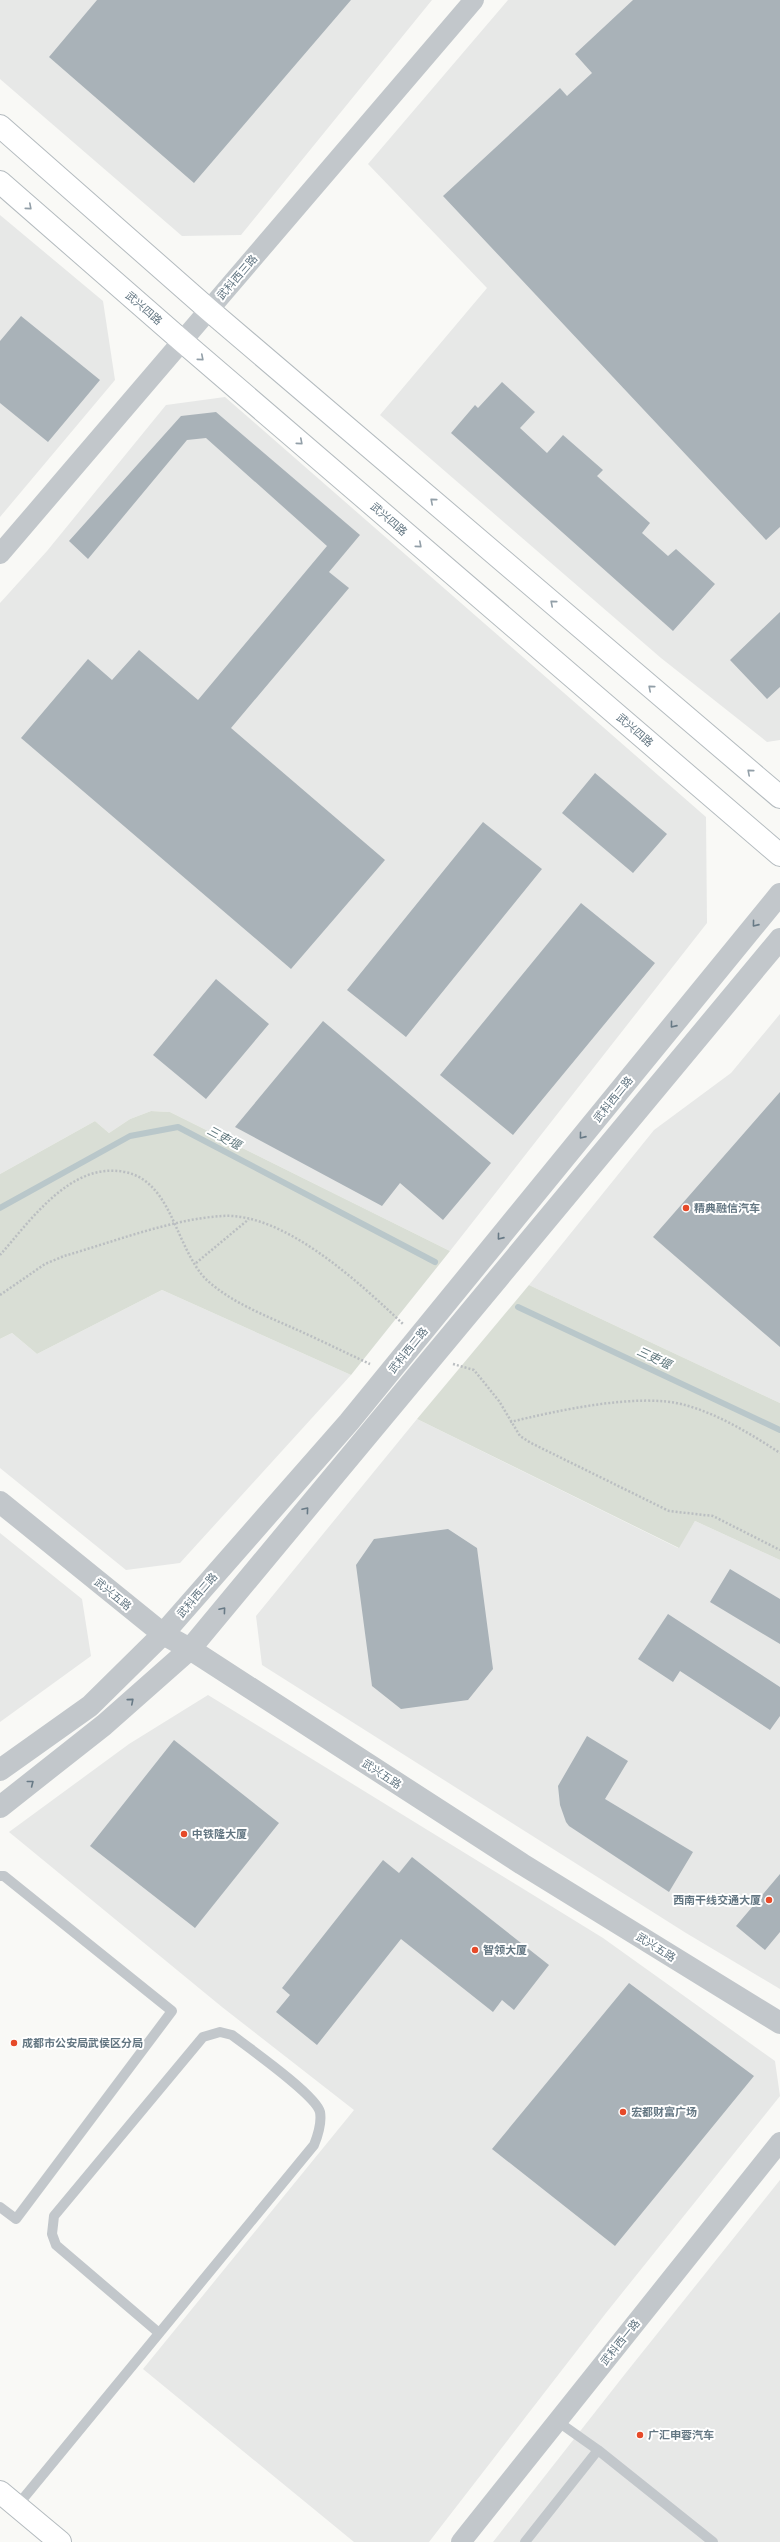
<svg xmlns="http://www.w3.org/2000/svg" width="780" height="2542" viewBox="0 0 780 2542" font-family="Montserrat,'Noto Sans SC',sans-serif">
  <rect width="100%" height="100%" fill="#f9f9f6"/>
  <path fill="#e7e8e7" d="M0,0H432L241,235L182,236L0,79Z
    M508,0H780V740L767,742L661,658L380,415L487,288L368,164Z
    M0,215L103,301L115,380L0,517Z
    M225,397L706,817L707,923L450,1251L170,1112L151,1111L130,1119L109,1133L95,1121L0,1174V603L47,551L166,405Z
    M780,1014V1403L529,1285L654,1130L731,1073Z
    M162,1290L351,1375L180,1563L126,1570L0,1468V1339L12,1333L37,1354Z
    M417,1419L678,1548L695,1521L780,1560V1989L686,1933L262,1665L256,1616Z
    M0,1533L82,1599L91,1656L0,1722Z
    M208,1695L603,1938L775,2061L780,2096L606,2313L429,2542H354L143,2369L354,2110L222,2007L9,1832L129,1744Z
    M780,2180V2542H493L625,2374Z"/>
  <path fill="#d9ded5" d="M151,1111L170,1112L450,1251L351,1375L162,1290L37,1354L12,1333L0,1339V1174L95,1121L109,1133L130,1119Z
    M529,1285L780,1403V1560L695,1521L679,1548L417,1419Z"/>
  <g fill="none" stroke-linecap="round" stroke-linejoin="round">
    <path stroke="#b9c7ca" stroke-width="6" d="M0,1208L130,1136L178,1127L435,1262
      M518,1307L780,1430"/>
  </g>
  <path fill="#a9b2b8" d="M97,0H351L194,183L49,57Z
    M633,0H780V527L766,540L443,196L560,88L567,96L592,73L575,54Z
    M21,316L100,380L48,442L0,403V341Z
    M502,382L535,412L520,428L547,453L563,435L603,470L597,476L650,523L642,533L668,556L676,549L715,584L673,631L451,433L475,405L478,408Z
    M216,412L360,535L329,572L349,588L231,728L385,860L291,969L21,738L88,659L112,680L139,650L198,700L327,546L206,438L187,440L88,559L69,541L181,416Z
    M780,612V687L767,699L730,660Z
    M595,773L667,834L633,873L562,813Z
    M483,822L542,869L406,1037L347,990Z
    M581,903L655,963L513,1135L440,1075Z
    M216,979L269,1024L206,1099L153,1055Z
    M323,1021L491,1163L443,1220L400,1183L382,1206L235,1127Z
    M780,1092V1347L653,1237Z
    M448,1529L477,1548L493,1669L468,1700L401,1709L372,1686L356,1565L374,1539Z
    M730,1569L780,1599V1644L710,1602Z
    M668,1614L780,1687V1716L770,1730L680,1671L673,1682L638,1659Z
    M587,1736L628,1761L605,1799L693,1852L669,1892L569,1826L566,1822L560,1805L558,1786Z
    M174,1740L279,1823L195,1928L90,1846Z
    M412,1857L549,1965L514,2010L502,2000L493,2012L401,1939L317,2045L276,2012L290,1995L282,1988L383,1860L399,1873Z
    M780,1874V1932L765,1950L736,1926Z
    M629,1983L754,2076L615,2246L492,2149Z"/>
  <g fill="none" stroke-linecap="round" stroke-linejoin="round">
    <g stroke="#b4bbbf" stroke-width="24">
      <path id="secondary" d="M0,126L209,310L780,797
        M0,182L182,341L780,855
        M0,2492L60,2542"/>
    </g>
    <path stroke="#babec1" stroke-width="2.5" stroke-dasharray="2 2" stroke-linecap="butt" d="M0,1255C31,1220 71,1161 125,1172C145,1176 157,1190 167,1208C178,1228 191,1267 208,1281C231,1302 264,1315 293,1328C318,1339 344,1352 370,1364
      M196,1263L249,1219
      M0,1295L45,1264L64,1256C113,1242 172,1219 222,1216C284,1212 361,1284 403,1324
      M453,1364L474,1370L499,1401L520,1436L531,1443L669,1511L713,1516L780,1550
      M510,1422C556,1411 639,1392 685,1405C718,1414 751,1434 780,1453"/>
    <path stroke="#c2c7cb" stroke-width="10" d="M0,1876H4L172,2011L16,2219L0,2207
      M557,2421L598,2450L713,2542
      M17,2506L314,2145C318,2135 322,2123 320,2112C316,2095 249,2048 232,2035L220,2032L203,2037L54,2216L52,2234L56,2245L159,2333
      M525,2542L598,2450"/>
    <path stroke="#c2c7cb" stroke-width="20" d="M0,554L474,0
      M461,2542L780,2142"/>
    <path stroke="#c2c7cb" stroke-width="22" d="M0,1502L163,1634L190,1649L522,1864L780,2023
      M0,1770L90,1706L163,1634L349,1422L780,894
      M0,1807L104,1725L190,1649L780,939"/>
    <use href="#secondary" stroke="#fff" stroke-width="22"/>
  </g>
  <defs><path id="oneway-chevron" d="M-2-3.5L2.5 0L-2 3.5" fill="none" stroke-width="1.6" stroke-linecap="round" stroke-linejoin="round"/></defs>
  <g stroke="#929fa8">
    <use href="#oneway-chevron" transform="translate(29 207) rotate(41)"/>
    <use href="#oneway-chevron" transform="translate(201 358) rotate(41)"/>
    <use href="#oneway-chevron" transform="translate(300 442) rotate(41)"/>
    <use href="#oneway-chevron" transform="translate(433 501) rotate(-139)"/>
    <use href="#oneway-chevron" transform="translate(419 545) rotate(41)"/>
    <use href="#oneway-chevron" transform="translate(553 603) rotate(-139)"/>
    <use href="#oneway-chevron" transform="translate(651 688) rotate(-139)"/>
    <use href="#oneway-chevron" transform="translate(750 772) rotate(-139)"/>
  </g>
  <g stroke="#687a86">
    <use href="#oneway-chevron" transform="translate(755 924) rotate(129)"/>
    <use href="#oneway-chevron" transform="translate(673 1025) rotate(129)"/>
    <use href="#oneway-chevron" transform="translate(582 1136) rotate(129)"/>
    <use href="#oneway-chevron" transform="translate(500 1237) rotate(129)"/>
    <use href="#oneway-chevron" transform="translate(306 1510) rotate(-50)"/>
    <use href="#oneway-chevron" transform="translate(223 1610) rotate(-50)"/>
    <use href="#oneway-chevron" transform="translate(131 1701) rotate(-41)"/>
    <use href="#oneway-chevron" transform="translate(31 1783) rotate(-38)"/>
  </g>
  <g fill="#e64a29" stroke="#fff" stroke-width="1.5">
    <circle cx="686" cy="1208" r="4"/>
    <circle cx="184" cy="1834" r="4"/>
    <circle cx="769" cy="1900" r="4"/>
    <circle cx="475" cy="1950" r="4"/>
    <circle cx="14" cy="2043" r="4"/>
    <circle cx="623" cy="2112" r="4"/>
    <circle cx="640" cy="2435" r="4"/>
  </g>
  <g text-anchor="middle" stroke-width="4" stroke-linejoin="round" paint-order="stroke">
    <g font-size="11" fill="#637682" stroke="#fff">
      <text transform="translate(237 277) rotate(-49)" y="4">武科西三路</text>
      <text transform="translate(144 308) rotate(41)" y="4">武兴四路</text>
      <text transform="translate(389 519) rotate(41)" y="4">武兴四路</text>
      <text transform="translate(635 730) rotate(41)" y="4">武兴四路</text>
      <text transform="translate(613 1099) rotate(-51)" y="4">武科西二路</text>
      <text transform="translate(408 1350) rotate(-51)" y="4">武科西二路</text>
      <text transform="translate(113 1594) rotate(39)" y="4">武兴五路</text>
      <text transform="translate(197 1595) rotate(-49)" y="4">武科西二路</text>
      <text transform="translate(382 1774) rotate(33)" y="4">武兴五路</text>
      <text transform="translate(656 1947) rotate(32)" y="4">武兴五路</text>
      <text transform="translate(620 2342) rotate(-51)" y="4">武科西一路</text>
    </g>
    <g font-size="11" font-weight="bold" fill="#637682" stroke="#fff" text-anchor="start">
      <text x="694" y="1212">精典融信汽车</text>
      <text x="192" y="1838">中铁隆大厦</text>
      <text x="761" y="1904" text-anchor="end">西南干线交通大厦</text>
      <text x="483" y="1954">智领大厦</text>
      <text x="22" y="2047">成都市公安局武侯区分局</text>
      <text x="631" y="2116">宏都财富广场</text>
      <text x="648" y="2439">广汇申蓉汽车</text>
    </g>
    <g font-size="12" font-style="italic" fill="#5e767c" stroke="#fff">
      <text transform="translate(224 1138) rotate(28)" y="4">三吏堰</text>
      <text transform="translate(654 1358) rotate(25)" y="4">三吏堰</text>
    </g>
  </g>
</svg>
